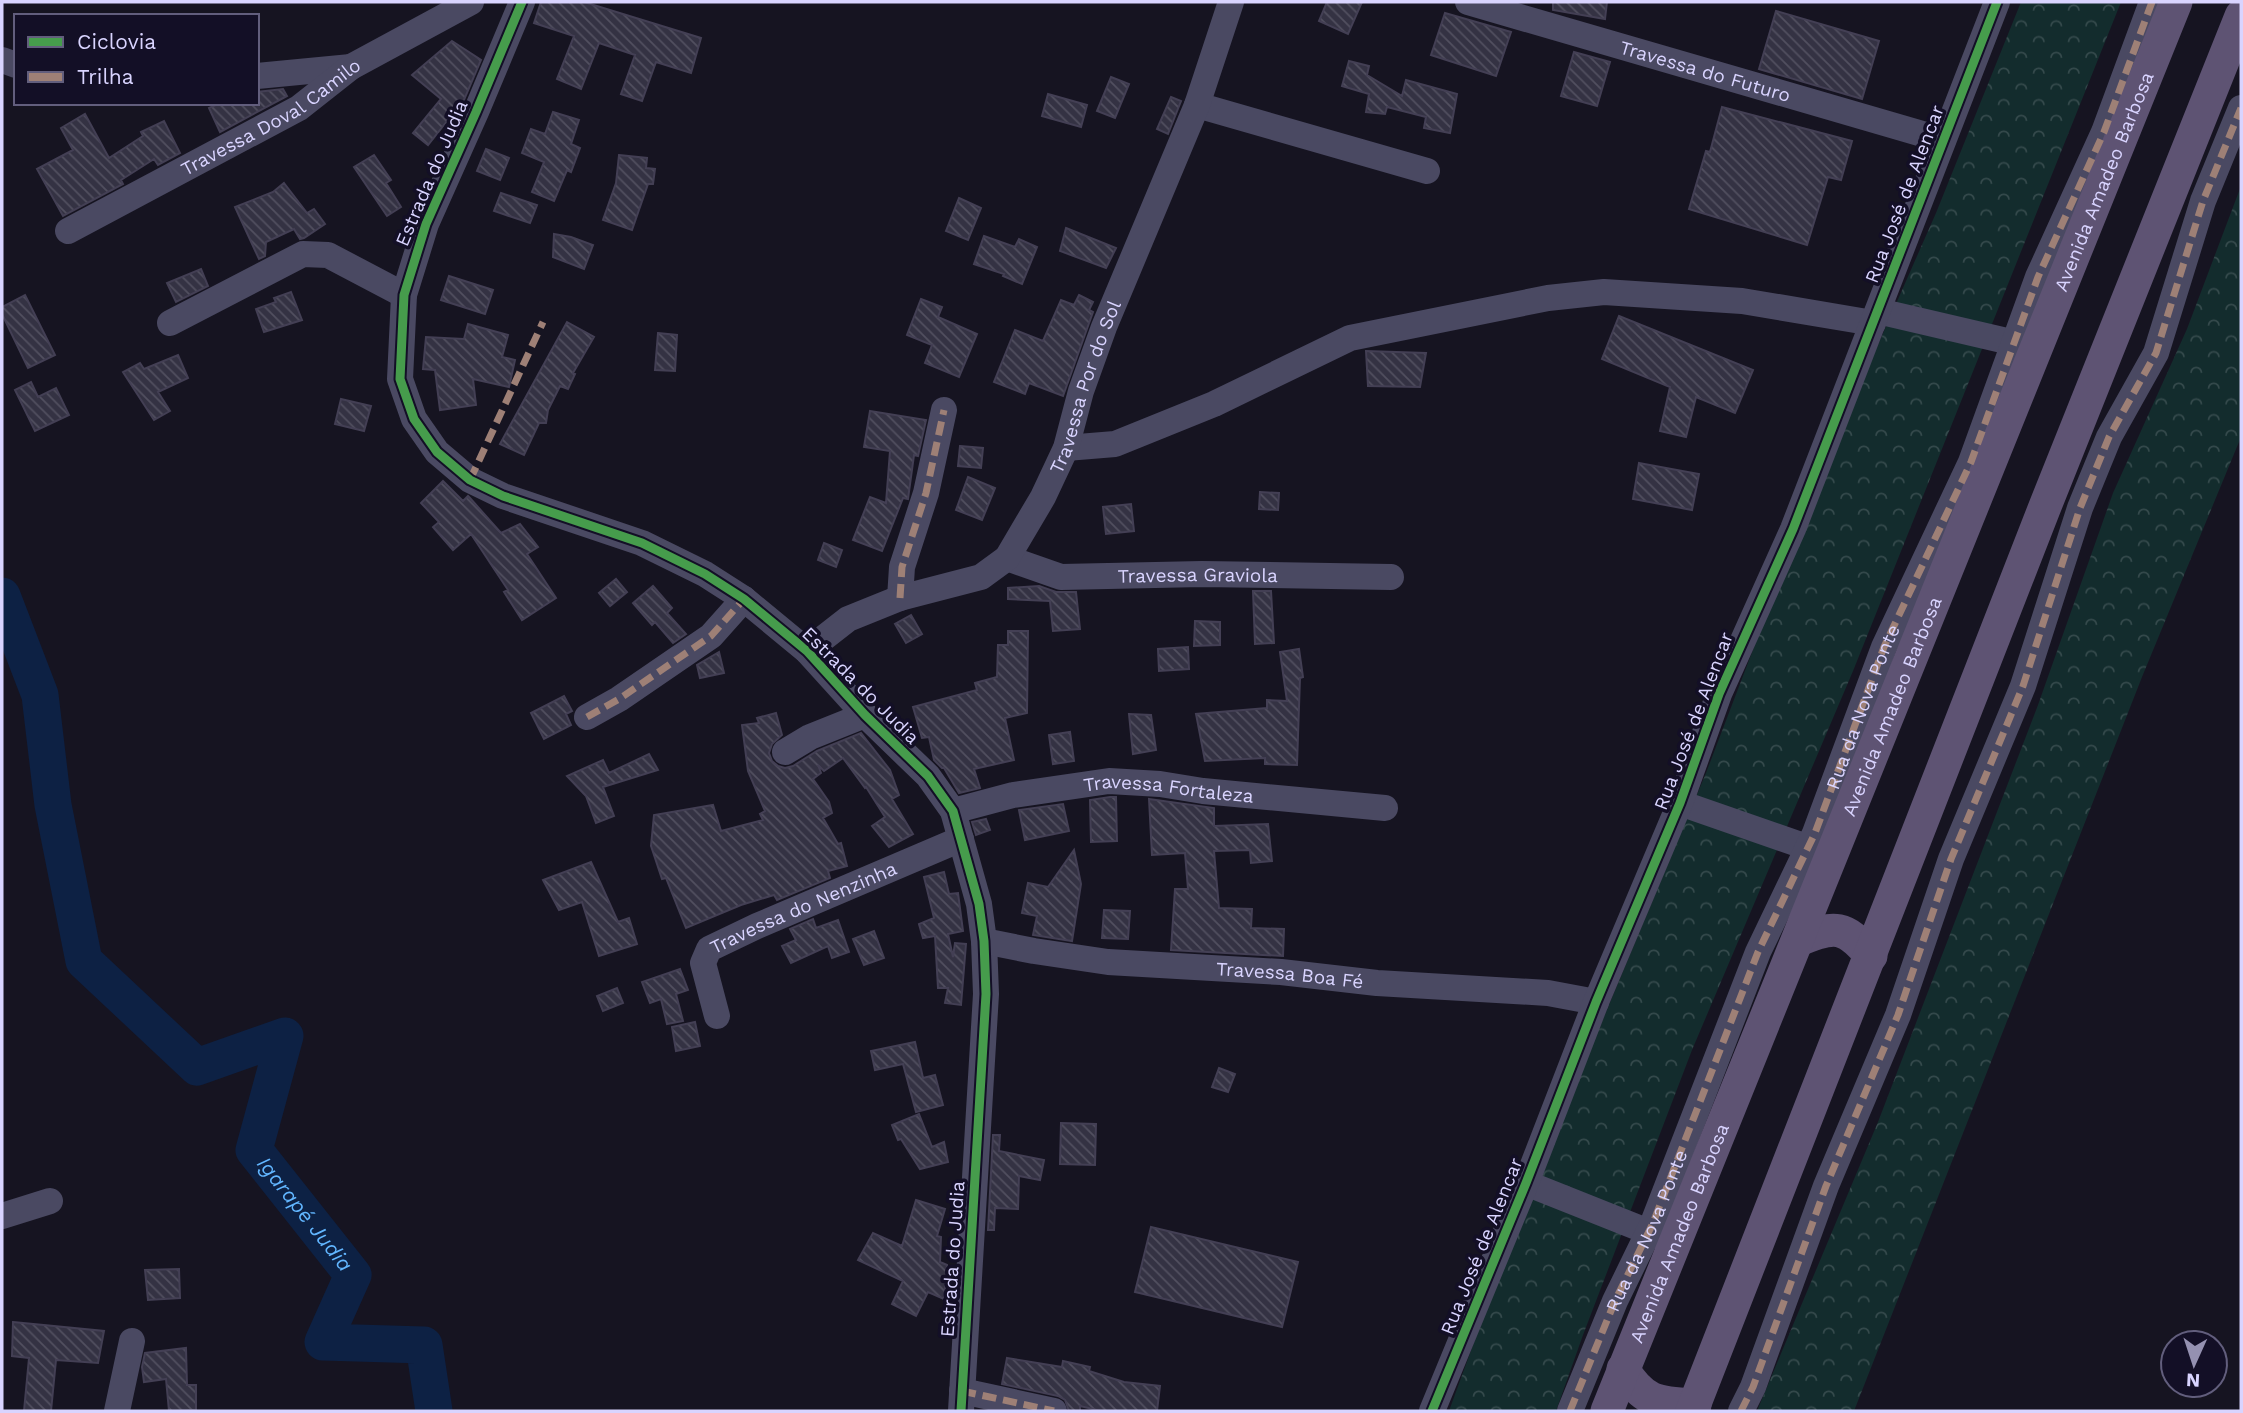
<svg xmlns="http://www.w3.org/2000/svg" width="2243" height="1413" viewBox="0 0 2243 1413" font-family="'Work Sans',sans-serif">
  <defs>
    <pattern id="park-crowns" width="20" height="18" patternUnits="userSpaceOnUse" patternTransform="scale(1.75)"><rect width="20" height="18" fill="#132c2d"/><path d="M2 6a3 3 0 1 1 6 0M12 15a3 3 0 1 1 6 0" fill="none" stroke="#354a4c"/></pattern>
    <pattern id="building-back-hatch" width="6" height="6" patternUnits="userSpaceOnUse" patternTransform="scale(1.75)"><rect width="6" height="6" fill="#343243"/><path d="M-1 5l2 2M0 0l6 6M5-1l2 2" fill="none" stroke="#514f5f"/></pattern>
  </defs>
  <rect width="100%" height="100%" fill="#161421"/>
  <path fill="url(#park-crowns)" d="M2021,2H2121L1853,671L1692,1050L1583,1335L1556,1411H1449L1516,1227L1706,773L1814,490L1936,213Z
    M2241,186V437L2142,677L1854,1411H1757L1878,1122L2038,705L2113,493L2187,329Z"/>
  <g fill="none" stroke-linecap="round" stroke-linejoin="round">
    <path stroke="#0d2144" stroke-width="37" id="s1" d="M2,596L40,695L53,805L84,961L197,1067L285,1036L254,1150L353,1275L323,1342L424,1345L434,1411"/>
  </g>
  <path fill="url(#building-back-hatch)" stroke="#433f54" stroke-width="2" d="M541,2H584L701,38L691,73L656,62L642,101L621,94L635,55L599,43L581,89L557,79L574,36L534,23Z
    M1327,2H1362L1348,34L1319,21Z
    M1553,2H1607L1605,19L1553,10Z
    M1776,11L1879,41L1862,99L1759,69Z
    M1445,13L1511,32L1496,76L1431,55Z
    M452,41L481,60L458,114L455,111L428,145L413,133L441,99L412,75Z
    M1574,52L1610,62L1597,106L1561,96Z
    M1349,61L1369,66L1367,75L1402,96L1406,80L1457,94L1450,133L1424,128L1426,117L1387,107L1385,114L1366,112L1369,94L1342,86Z
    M1111,77L1129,84L1115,118L1097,111Z
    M283,89L287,96L220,132L209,108L220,103H257V92Z
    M1048,94L1087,105L1081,127L1042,116Z
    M1171,97L1181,101L1168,134L1157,129Z
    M1722,107L1852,141L1841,180L1828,177L1807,245L1689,209L1706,151L1710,152Z
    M553,112L579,120L571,144L580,148L571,172L567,170L554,201L532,192L544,162L522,153L531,129L545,134Z
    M85,114L109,158L143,136L141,132L164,121L180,153L158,165L154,159L121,180L123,184L63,216L37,169L73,150L61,128Z
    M486,149L509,158L500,180L477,171Z
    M374,155L391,180L386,183L401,207L387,216L354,167Z
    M619,155L647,158L646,168L655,169L653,184H648L632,230L603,220L616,183Z
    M284,183L307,213L314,209L325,224L304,238L300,239L294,229L266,242L265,256L259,259L235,207L273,192Z
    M501,193L537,205L530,223L494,211Z
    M959,198L981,208L968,240L946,231Z
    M1066,228L1116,248L1106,268L1060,251Z
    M554,234L571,237L593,245L584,269L553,257Z
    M984,236L1015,247L1019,239L1037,247L1022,284L1003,276L1004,274L974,264Z
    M201,269L208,286L176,302L167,283Z
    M449,276L493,290L485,314L441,300Z
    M291,292L302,320L264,332L256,309L276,302L274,298Z
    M25,295L55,355L28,368L2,314V307Z
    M1079,295L1093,302L1089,310L1093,312L1063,396L1029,383L1025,394L994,382L1015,330L1043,341L1061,300L1074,305Z
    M921,299L942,307L938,317L977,334L959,377L925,363L932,345L907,335Z
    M1619,316L1753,370L1735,413L1696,397L1686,437L1660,431L1670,387L1602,359Z
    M567,322L594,337L573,373L575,374L568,389L560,386L548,410L546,423H539L524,455L500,444Z
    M468,324L508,335L502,357L515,360L509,387L473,379L476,405L440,410L435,370L423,369L426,337L464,339Z
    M658,333L677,335L675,371L655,370Z
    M1366,351L1426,353L1420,387L1368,386Z
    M178,355L188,378L158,392L170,411L154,420L123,372L140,363L144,369Z
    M31,382L38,397L56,388L69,415L35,431L15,390Z
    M341,399L371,406L364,431L335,424Z
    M870,411L926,420L918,456L914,455L908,499L903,498L882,551L853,540L870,497L886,503L890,451L864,447Z
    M960,446L983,448L981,468L958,466Z
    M1639,463L1699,474L1692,510L1633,499Z
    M968,477L995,488L982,520L956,510Z
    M443,481L463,501L468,496L470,498L501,533L520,524L538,547L527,554L556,598L522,620L504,592L508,590L471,534L453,550L433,527L439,522L421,503Z
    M1260,492L1279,493L1278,510L1259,509Z
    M1131,504L1134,531L1106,534L1103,507Z
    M824,543L842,550L836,567L818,560Z
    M616,579L627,592L610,606L599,593Z
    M653,586L672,608L667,613L686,634L673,643L655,622L652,625L633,603Z
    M1039,586L1056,592H1076L1080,629L1053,631L1050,601L1008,599V588Z
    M1253,591H1271L1274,643L1255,644Z
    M911,615L922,634L906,643L895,624Z
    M1195,621L1220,622V645L1194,646Z
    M1008,631H1028L1027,713L1005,718L1014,760L974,769L980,788L959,793L944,768H942L934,760L929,737L922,738L913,707L977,690L975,683L997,677L998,645H1008Z
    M1188,647L1189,669L1159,671L1158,649Z
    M1299,649L1303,677L1300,678L1297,765L1265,764V758L1205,761L1196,714L1267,708V700L1287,701L1280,652Z
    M719,652L724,673L700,678L697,665Z
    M564,696L572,711L566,714L571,725L544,739L531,713Z
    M776,713L782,735L772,744L769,753L772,761L778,766L785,768L793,766L817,751L861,733L890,770L899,795L892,799L913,834L889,847L872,826L885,817L866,787L865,788L843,758L824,771L818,765L821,773L813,779L829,802L832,813L823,818L838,844L841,843L847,866L828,871L830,878L777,900L774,895L741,905L686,928L666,878L662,879L651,846L654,815L713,805L721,831L763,820L760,814L765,811L748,771L742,725L759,723L757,718Z
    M1129,714L1151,715L1156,750L1133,754Z
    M1070,732L1074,761L1053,764L1049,735Z
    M649,754L658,770L603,787L614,816L596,823L586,796L567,776L603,760L609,773Z
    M1110,797H1116L1117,841L1091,842L1090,800Z
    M1149,799L1214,808V826L1268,824L1272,861L1251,863L1250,850L1214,851L1219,908L1252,909L1251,928L1284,929L1283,956L1171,950L1175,889H1188L1185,853L1152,855Z
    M1063,804L1069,831L1025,840L1019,810Z
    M986,819L990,830L976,835L972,822Z
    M1074,850L1081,884L1072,941L1033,935L1037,916L1022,913L1028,883L1048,887Z
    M591,862L618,922L629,918L637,944L599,956L582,902L559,910L543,880Z
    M944,872L949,894L958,893L963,931L948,934L953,957L955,943L966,944L961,1005L945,1003L948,988H938L935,936L923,938L919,924L934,918L924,877Z
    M1104,910L1130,911L1128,939L1102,938Z
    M813,919L816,928L838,920L849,952L832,958L828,946L791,963L782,946L796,940L790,929Z
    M874,931L884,958L864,965L853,939Z
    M680,969L688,990L676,994L683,1021L667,1024L661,999L650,1003L642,982Z
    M617,988L623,1003L603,1011L597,996Z
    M695,1022L700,1046L676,1051L672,1027Z
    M915,1042L923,1078L935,1075L943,1105L916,1112L903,1064L875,1070L871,1051Z
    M1219,1068L1235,1074L1228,1092L1212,1087Z
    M919,1114L932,1147L944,1142L948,1162L920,1169L901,1139L898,1140L892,1125Z
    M1061,1123L1096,1124L1095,1165L1060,1164Z
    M993,1135H1000L999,1151L1044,1160L1040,1180L1019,1176L1018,1209L995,1208L994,1230H988Z
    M916,1200L945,1209L937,1236L941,1237L940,1262L947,1265L944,1299L928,1292L916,1316L892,1304L903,1281L858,1260L873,1233L902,1246Z
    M1151,1227L1298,1262L1282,1327L1135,1292Z
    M179,1269L180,1298L148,1300L145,1270Z
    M13,1322L104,1331L98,1363L56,1360L51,1411H24L29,1358L12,1356Z
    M186,1348L187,1385H196V1410L169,1411L166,1379L144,1382L142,1367L145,1353Z
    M1007,1358L1062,1367L1063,1361L1090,1367L1089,1371L1124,1382L1160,1386L1157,1411H1101L1080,1406V1411H1069L1065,1400L1058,1396L1002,1384Z"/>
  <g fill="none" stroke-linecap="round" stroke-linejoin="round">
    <g stroke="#4a4962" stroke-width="26">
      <path d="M522,2L476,112L426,224L404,295L400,379L414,419L437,452L470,480L503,496L642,543L705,574L744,599L807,651L865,715L928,776L953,811L979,904L984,941L986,994L961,1411"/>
      <path id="s2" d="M1468,2L1943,140"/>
      <path d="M2,60L16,65"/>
      <path d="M257,76L351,67"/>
      <path d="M1197,105L1427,171"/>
      <path id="s3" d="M68,231L299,108L351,67L471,2"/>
      <path d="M1878,311L2028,346"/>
      <path d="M170,323L303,254L328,255L404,295"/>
      <path d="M1066,448L1115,444L1214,404L1350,338L1548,298L1604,292L1742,301L1873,323"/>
      <path id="s4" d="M1007,558L1061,577L1202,574L1391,577"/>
      <path d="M900,598L902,567L926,493L944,410"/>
      <path id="s5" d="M807,651L848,619L900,598L981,577L1007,558L1043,497L1066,448L1081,391L1104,327L1197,105L1231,2"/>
      <path d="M587,717L619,699L711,636L744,599"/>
      <path d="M785,752L810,737L865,715"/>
      <path d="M1680,803L1824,853"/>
      <path id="s6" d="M953,811L1013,795L1109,781L1160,784L1203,791L1385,808"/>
      <path id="s7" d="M984,941L1034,951L1108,962L1281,972L1377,983L1548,993L1596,1002"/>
      <path id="s8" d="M717,1016L703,963L709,949L757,926L961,839"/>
      <path d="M1526,1183L1664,1238"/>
      <path d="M2,1216L50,1201"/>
      <path d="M962,1391L1054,1411"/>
      <path d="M117,1411L132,1341"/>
      <path d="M1432,1411L1526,1183L1596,1002L1680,803L1719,694L1793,529L1997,2"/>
      <path d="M1570,1411L1615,1301L1653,1223L1758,952L1815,833L1884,647L1971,462L2038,277L2104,132L2152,2"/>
      <path d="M1741,1411L1753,1387L1826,1186L1898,1015L1951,859L2023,686L2080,508L2109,437L2156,353L2203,201L2241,108"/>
    </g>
    <g stroke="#5e5373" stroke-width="33">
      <path d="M1799,940C1835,925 1845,925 1871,956"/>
      <path d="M1623,1369C1644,1403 1658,1403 1695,1405"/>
      <path id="s9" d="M1607,1411L2176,2"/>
      <path d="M1692,1411L2044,509L2241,16"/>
    </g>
    <g stroke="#9e8076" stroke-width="7" stroke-dasharray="14 7" stroke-linecap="butt">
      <path d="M470,480L543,322"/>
      <path d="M900,598L902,567L926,493L944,410"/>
      <path d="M587,717L619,699L711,636L744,599"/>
      <path d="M962,1391L1054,1411"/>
      <path id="s10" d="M1570,1411L1615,1301L1653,1223L1758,952L1815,833L1884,647L1971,462L2038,277L2104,132L2152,2"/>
      <path d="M1741,1411L1753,1387L1826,1186L1898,1015L1951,859L2023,686L2080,508L2109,437L2156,353L2203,201L2241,108"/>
    </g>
    <g stroke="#130f26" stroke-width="13">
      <path id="cycleway" d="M522,2L476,112L426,224L404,295L400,379L414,419L437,452L470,480L503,496L642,543L705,574L744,599L807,651L865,715L928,776L953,811L979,904L984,941L986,994L961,1411
        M1432,1411L1526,1183L1596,1002L1680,803L1719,694L1793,529L1997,2"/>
    </g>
    <use href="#cycleway" stroke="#469c4c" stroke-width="9"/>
  </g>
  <g text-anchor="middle" stroke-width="7" stroke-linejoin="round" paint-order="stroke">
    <g font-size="19" fill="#d9d4ff" stroke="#130f26">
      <text dy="7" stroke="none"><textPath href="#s2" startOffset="247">Travessa do Futuro</textPath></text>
      <text dy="7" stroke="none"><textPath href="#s3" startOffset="233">Travessa Doval Camilo</textPath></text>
      <text transform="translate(431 173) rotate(-67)" y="7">Estrada do Judia</text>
      <text dy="7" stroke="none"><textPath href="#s9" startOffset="1326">Avenida Amadeo Barbosa</textPath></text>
      <text transform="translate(1904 194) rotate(-69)" y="7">Rua José de Alencar</text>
      <text dy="7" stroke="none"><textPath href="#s5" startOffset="413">Travessa Por do Sol</textPath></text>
      <text dy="7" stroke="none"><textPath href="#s4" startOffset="194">Travessa Graviola</textPath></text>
      <text transform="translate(861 685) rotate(45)" y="7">Estrada do Judia</text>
      <text dy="7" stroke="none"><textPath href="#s9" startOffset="760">Avenida Amadeo Barbosa</textPath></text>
      <text dy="7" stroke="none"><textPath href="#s10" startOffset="763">Rua da Nova Ponte</textPath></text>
      <text transform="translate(1693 721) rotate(-69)" y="7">Rua José de Alencar</text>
      <text dy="7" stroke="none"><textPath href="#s6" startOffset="219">Travessa Fortaleza</textPath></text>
      <text dy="7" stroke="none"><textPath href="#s8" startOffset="173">Travessa do Nenzinha</textPath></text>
      <text dy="7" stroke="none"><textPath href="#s7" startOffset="308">Travessa Boa Fé</textPath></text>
      <text dy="7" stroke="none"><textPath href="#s10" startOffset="196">Rua da Nova Ponte</textPath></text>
      <text dy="7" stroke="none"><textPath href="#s9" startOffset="192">Avenida Amadeo Barbosa</textPath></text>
      <text transform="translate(1481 1246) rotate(-68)" y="7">Rua José de Alencar</text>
      <text transform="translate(952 1259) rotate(-86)" y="7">Estrada do Judia</text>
    </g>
    <g font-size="21" font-style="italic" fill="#62b6ff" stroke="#130f26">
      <text dy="7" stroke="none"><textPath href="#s1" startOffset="824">Igarapé Judia</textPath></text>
    </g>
  </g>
  <rect width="2243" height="1413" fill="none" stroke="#d9d4ff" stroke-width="7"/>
  <rect x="14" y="14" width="245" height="91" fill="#130f26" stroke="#625e7d" stroke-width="2"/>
  <rect x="28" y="37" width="35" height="10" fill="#469c4c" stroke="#625e7d" stroke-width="2"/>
  <text x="77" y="49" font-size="21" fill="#d9d4ff">Ciclovia</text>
  <rect x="28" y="72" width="35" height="10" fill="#9e8076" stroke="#625e7d" stroke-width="2"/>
  <text x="77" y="84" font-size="21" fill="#d9d4ff">Trilha</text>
  <g transform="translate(2194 1364) rotate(183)"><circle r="33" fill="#130f26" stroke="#625e7d" stroke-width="2"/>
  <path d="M0-5L12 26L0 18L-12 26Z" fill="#9591b1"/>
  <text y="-10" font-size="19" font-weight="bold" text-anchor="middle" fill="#d9d4ff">N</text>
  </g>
</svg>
